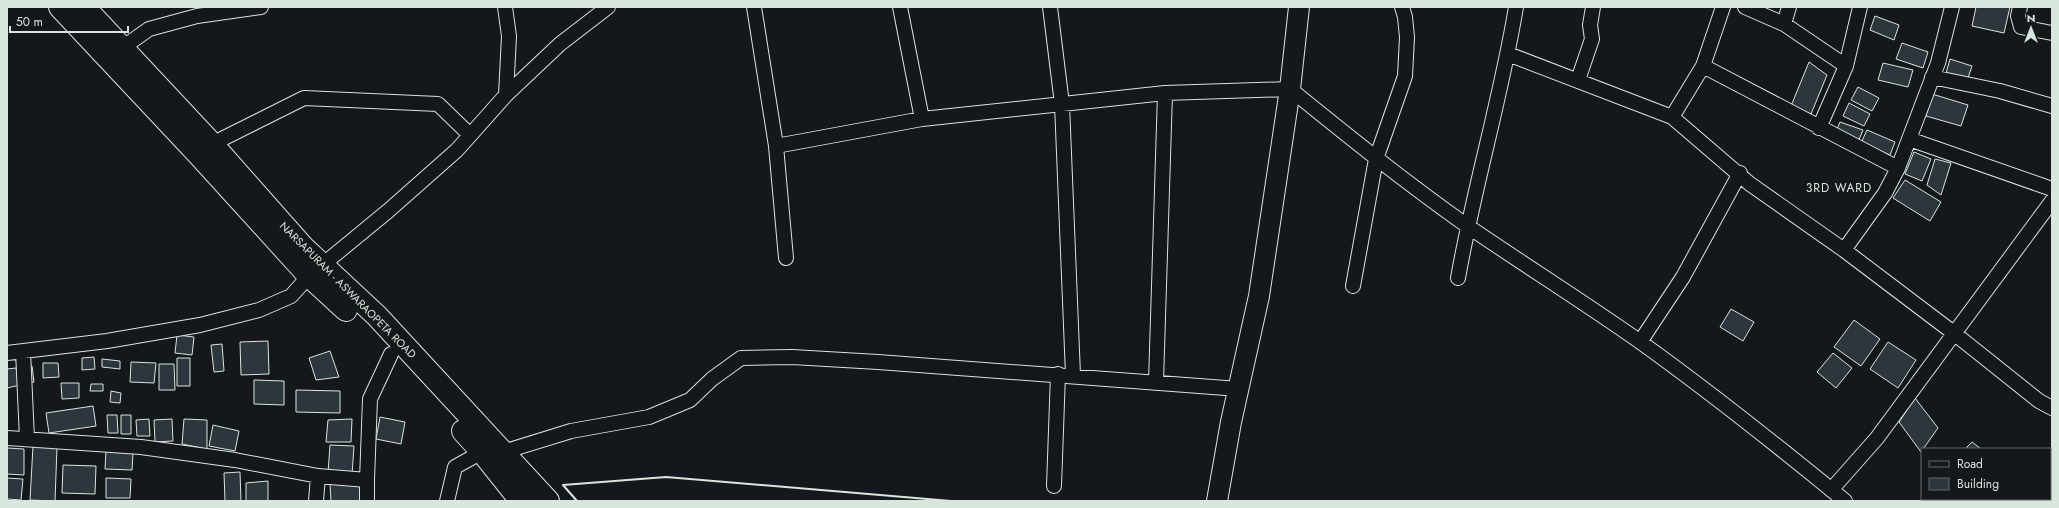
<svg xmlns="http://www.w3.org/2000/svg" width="2059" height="508" viewBox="0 0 2059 508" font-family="Jost,sans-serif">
  <rect width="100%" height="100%" fill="#14181c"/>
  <path fill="#2c363c" stroke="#d8e6dc" d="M1976,7H2010L2004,33L1972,26Z
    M1875,16L1899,25L1894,40L1870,30Z
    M1902,43L1928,52L1923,68L1896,59Z
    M1950,59L1972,66L1966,84L1945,77Z
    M1809,62L1827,75L1811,114L1791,106Z
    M1883,63L1913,70L1908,87L1878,80Z
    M1858,87L1879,98L1872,111L1851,100Z
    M1932,94L1968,105L1961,126L1926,116Z
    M1849,103L1870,114L1864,126L1843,116Z
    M1840,122L1863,130L1858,142L1835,134Z
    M1867,130L1895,142L1890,155L1861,143Z
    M1914,152L1931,159L1922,181L1905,174Z
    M1935,159L1951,163L1941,195L1927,185Z
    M1905,180L1941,202L1930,221L1893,198Z
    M1731,309L1754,322L1743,341L1720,327Z
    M1854,320L1880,339L1861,366L1834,347Z
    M177,335L194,337L192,355L175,353Z
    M268,341L269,374L241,375L240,342Z
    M1888,342L1916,360L1898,388L1870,369Z
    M222,344L224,371L214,372L211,345Z
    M330,351L339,377L316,380L309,358Z
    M1833,353L1852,368L1836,388L1817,372Z
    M94,357L95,369L82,370V358Z
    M177,358H190V386H177Z
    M102,359L120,361V369L102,367Z
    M131,362L156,363L154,383L130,382Z
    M43,363H58L59,377L43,378Z
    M159,364H174L175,390H159Z
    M32,366L34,382L29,383L27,367Z
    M16,368L20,385L7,388V369Z
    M254,380L284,381V405L254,404Z
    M61,383H79V398L62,399Z
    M91,384H103V391H90Z
    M296,390L340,391V413L296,412Z
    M111,391L121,393L120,403L110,402Z
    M1915,398L1938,428L1921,452L1899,422Z
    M93,406L96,426L49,433L46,413Z
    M107,415H117L118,433H108Z
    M121,415H131V434H121Z
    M380,417L405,422L401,444L376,439Z
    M149,419L150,436H137L136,420Z
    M172,419L173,441L155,442L154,420Z
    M184,419L207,420V449L182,444Z
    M352,419L351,442H326L328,420Z
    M213,425L239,431L235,451L209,446Z
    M1972,442L1981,449H1965Z
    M330,445L354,446L352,475L328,473Z
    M33,446L57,447L55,501L30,500Z
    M7,448L24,449V475L7,474Z
    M106,451L133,453L132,470L105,469Z
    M63,465L96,466L95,494L62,493Z
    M240,472L241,501H225L224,473Z
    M7,478L23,479L21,500L7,499Z
    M106,478L131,479L130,498H106Z
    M268,481V501H246V483Z
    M360,483V501H331L330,484Z
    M1927,499H1944L1947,501H1926Z"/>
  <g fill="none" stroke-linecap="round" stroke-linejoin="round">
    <g stroke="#d8e6dc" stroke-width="16">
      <path id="street" d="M505,7L509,36L506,95
        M754,7L776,146L786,258
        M900,7L922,119
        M1050,7L1062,104L1073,375
        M1745,7L1784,24L1846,66
        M2020,7L2018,16L2021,27L2052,33
        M1784,24L1789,7
        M115,53L149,29L197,16L261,7
        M1508,54L1672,117L1750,184L1844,250L1955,334L2039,401L2052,408
        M1703,66L1898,168
        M1932,77L2000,91L2052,106
        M1578,80L1592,39L1590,25L1593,7
        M1672,117L1703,66L1723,7
        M1819,128L1846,66L1860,7
        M1909,139L2052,189
        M212,144L304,98L438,104L470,135
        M776,146L922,119L1165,93L1290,89C1348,136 1405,182 1466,225C1523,264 1582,301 1639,341C1710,392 1778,446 1845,501
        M1844,250L1885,193L1898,168L1938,63L1952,7
        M1458,278C1474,187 1501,98 1516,7
        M1353,286L1376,159L1405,76L1407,37L1405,17L1402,7
        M1640,342L1683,277L1740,173
        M23,351L27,439
        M7,353L107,341L200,325L259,310L291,296L309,276L388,211L457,150L506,95L560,44L608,7
        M1156,382L1165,93
        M7,438L141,447L235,460L318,476L367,480L370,399L391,354
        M503,452L571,431L649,417L690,400L712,379L741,358L792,357L878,362L1239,389
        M1054,486L1058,374
        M1831,490L1877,438L2052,201
        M316,501L318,476
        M367,501V480
        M447,501L455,467L482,452"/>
    </g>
    <g stroke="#d8e6dc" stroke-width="22">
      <path id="secondary" d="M1217,501L1231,422L1259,296L1290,89L1299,7"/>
    </g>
    <g stroke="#d8e6dc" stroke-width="24">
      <path id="primary" d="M60,7L199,155L309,276L346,310
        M84,7L212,144L303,247L377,316L548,501
        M463,431L482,452L521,501"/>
    </g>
    <use href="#street" stroke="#14181c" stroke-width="14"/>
    <use href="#secondary" stroke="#14181c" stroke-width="20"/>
    <use href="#primary" stroke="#14181c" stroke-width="22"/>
    <path stroke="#d8e6dc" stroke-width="2" d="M577,501L563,485L666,477L951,501"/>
  </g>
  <g text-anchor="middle" stroke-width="3" stroke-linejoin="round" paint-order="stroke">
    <g font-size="11" fill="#d8e6dc" stroke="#14181c">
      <text transform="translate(348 290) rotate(45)" y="4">NARSAPURAM - ASWARAOPETA ROAD</text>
    </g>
    <g font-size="12" letter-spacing="1" fill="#d8e6dc" stroke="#14181c">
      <text x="1839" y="192">3RD WARD</text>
    </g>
  </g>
  <rect width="2059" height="508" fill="none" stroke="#d8e6dc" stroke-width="16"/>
  <rect x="1921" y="448" width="130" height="52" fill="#14181c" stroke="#626a69"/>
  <rect x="1929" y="461" width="20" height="6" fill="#14181c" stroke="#626a69"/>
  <text x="1957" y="468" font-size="12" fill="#d8e6dc">Road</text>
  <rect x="1929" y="478" width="20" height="12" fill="#2c363c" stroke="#626a69"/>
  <text x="1957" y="488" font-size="12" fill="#d8e6dc">Building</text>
  <g transform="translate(2031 28)" stroke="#14181c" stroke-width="3" paint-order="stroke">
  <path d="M0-3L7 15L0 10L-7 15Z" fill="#d8e6dc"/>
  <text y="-6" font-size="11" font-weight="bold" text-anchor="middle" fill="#d8e6dc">N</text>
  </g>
  <path d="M10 26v6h118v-6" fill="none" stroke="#d8e6dc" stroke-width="2"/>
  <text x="16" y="26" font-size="12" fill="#d8e6dc" stroke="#14181c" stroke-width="3" paint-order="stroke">50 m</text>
</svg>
